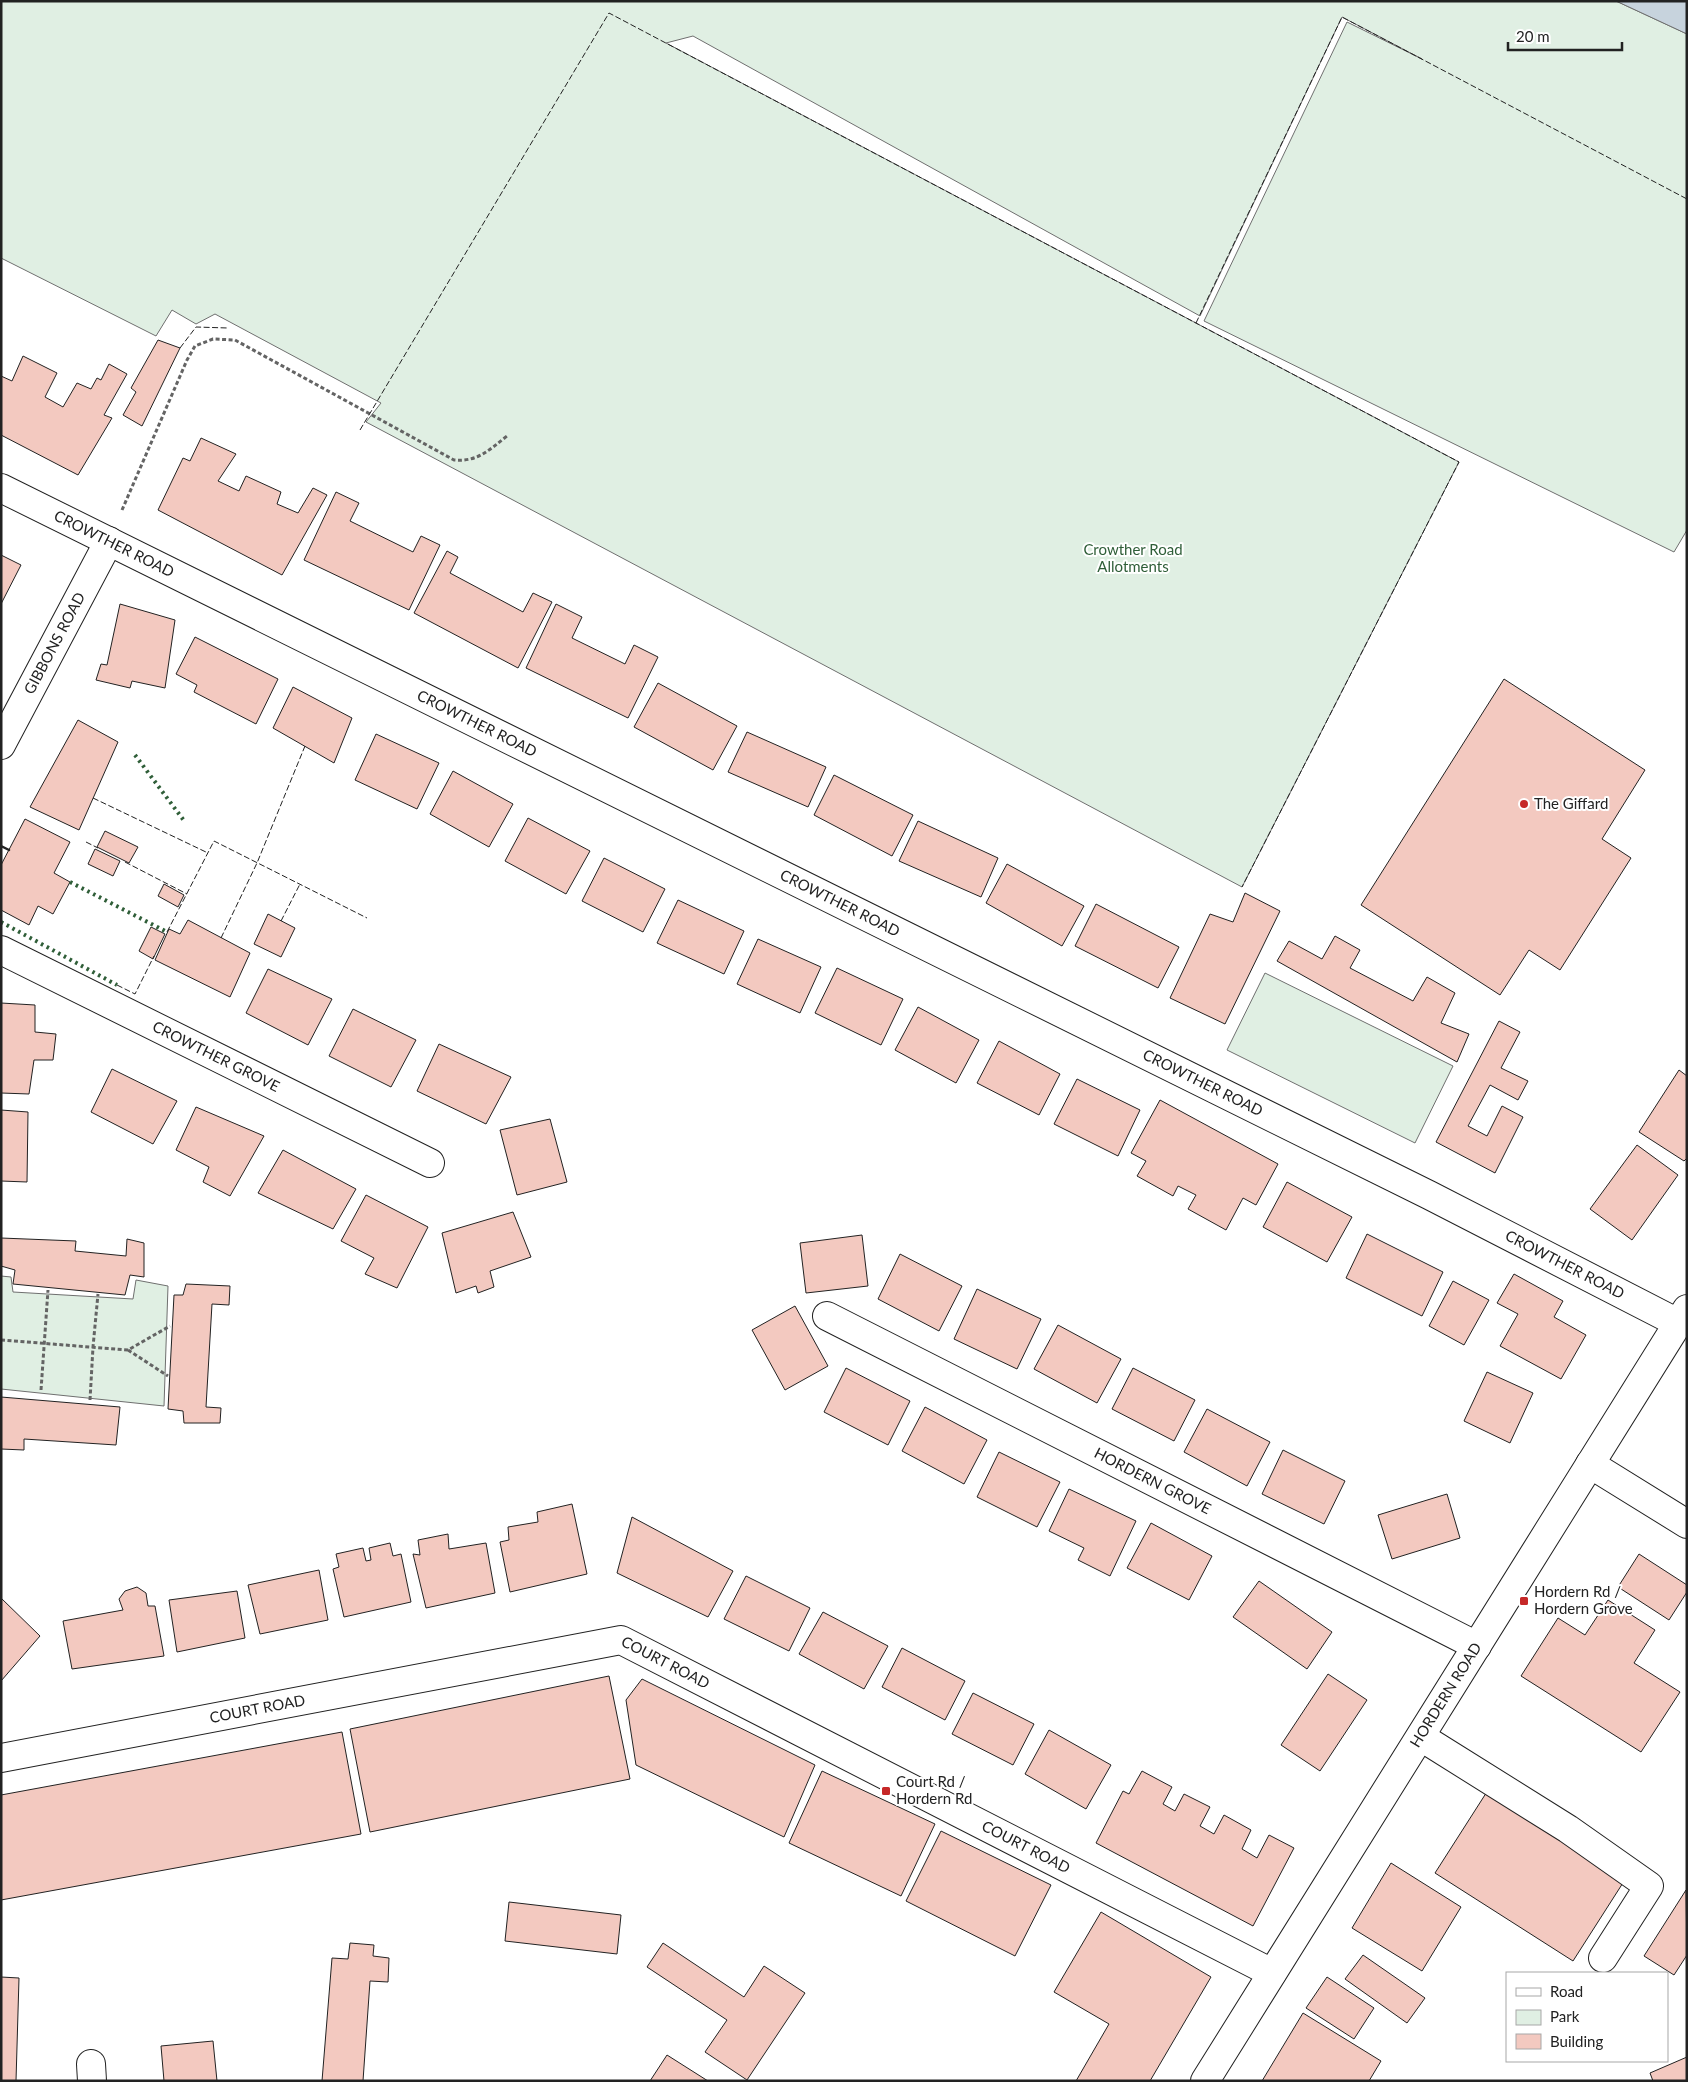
<svg xmlns="http://www.w3.org/2000/svg" width="1688" height="2082" viewBox="0 0 1688 2082" font-family="Lato,sans-serif">
  <rect width="100%" height="100%" fill="#fff"/>
  <path fill="#e0efe3" stroke="#6f6f6f" d="M1,1H1616L1687,34V530L1674,552L1204,321L1347,22L1422,59L1342,17L1200,316L693,36L666,43L1459,462L1242,887L366,422L381,403L215,314L196,324L172,310L156,336L1,258Z
    M1265,973L1453,1066L1415,1143L1227,1050Z
    M1,1276L11,1277L13,1292L133,1299L136,1280L168,1286L164,1406L1,1389Z"/>
  <path fill="#c7d3dd" stroke="#6f6f6f" d="M1616,1H1687V34Z"/>
  <path fill="#f3c9c0" stroke="#222" d="M158,340L180,348L142,426L123,415L136,392L131,388Z
    M23,356L57,373L45,397L63,407L77,383L91,389L97,378L101,380L109,364L127,374L104,415L112,418L78,475L1,435V376L12,381Z
    M201,438L236,454L218,481L239,491L246,476L281,492L277,504L298,513L313,488L327,495L282,575L158,510L183,458L190,461Z
    M336,492L359,503L350,521L413,552L421,536L440,545L409,610L304,560Z
    M447,551L458,557L450,573L523,612L533,593L552,602L518,668L414,613Z
    M1,555L21,565L1,604Z
    M120,604L175,620L165,688L132,681L130,688L96,680L101,664L107,665Z
    M556,604L582,617L572,638L625,664L634,645L658,657L628,718L526,668Z
    M195,637L278,679L256,724L194,692L197,685L176,674Z
    M1504,679L1645,770L1602,839L1631,858L1560,970L1529,950L1500,995L1361,905Z
    M658,683L737,726L713,770L634,727Z
    M293,687L352,718L334,763L273,728Z
    M78,720L118,742L79,830L30,807Z
    M747,732L826,767L808,807L728,772Z
    M376,734L439,763L417,809L355,780Z
    M453,771L513,804L489,847L430,814Z
    M834,775L913,815L892,856L814,815Z
    M528,818L590,851L566,894L505,861Z
    M25,819L70,842L54,873L70,882L53,914L38,906L29,925L1,910V865Z
    M918,821L998,858L981,897L899,861Z
    M105,831L138,847L129,863L97,847Z
    M95,849L120,861L113,876L88,864Z
    M604,858L665,889L643,932L582,901Z
    M1007,864L1084,906L1062,946L986,903Z
    M164,884L184,895L178,907L158,896Z
    M1245,893L1280,911L1225,1024L1170,998L1210,914L1233,922Z
    M678,900L744,931L724,974L657,943Z
    M1096,904L1179,947L1158,988L1075,946Z
    M268,914L295,928L281,957L254,944Z
    M188,920L250,953L230,997L155,960L169,929L180,934Z
    M151,927L165,934L153,959L139,951Z
    M1335,936L1360,950L1350,968L1413,1001L1427,977L1455,993L1441,1023L1469,1034L1457,1062L1277,961L1289,941L1322,959Z
    M758,939L821,967L800,1013L737,984Z
    M837,968L903,999L881,1045L815,1013Z
    M268,969L332,999L308,1045L246,1013Z
    M1,1003L35,1005V1032L56,1034L53,1060H34L29,1094L1,1093Z
    M918,1007L979,1040L956,1083L895,1050Z
    M353,1009L416,1040L391,1087L329,1056Z
    M1499,1021L1520,1032L1501,1068L1528,1081L1518,1100L1490,1085L1468,1126L1487,1136L1502,1106L1523,1117L1495,1173L1436,1142Z
    M999,1041L1060,1074L1039,1115L977,1083Z
    M439,1044L511,1077L486,1124L417,1091Z
    M112,1069L177,1101L153,1144L91,1112Z
    M1679,1070L1687,1076V1158L1684,1161L1639,1132Z
    M1077,1079L1140,1110L1118,1156L1054,1124Z
    M1160,1100L1278,1164L1256,1205L1243,1198L1226,1230L1188,1209L1196,1195L1178,1186L1173,1196L1137,1176L1146,1161L1131,1153Z
    M196,1107L264,1136L230,1196L203,1182L209,1167L176,1150Z
    M1,1110L28,1112L27,1182L1,1181Z
    M550,1119L567,1182L517,1195L500,1130Z
    M1637,1145L1678,1175L1632,1240L1590,1209Z
    M283,1150L356,1189L333,1229L258,1193Z
    M1287,1182L1352,1217L1327,1262L1263,1227Z
    M366,1195L428,1227L397,1288L365,1274L374,1258L341,1241Z
    M513,1212L531,1257L490,1271L494,1287L478,1293L476,1286L456,1293L442,1233Z
    M1367,1234L1443,1272L1422,1316L1346,1278Z
    M862,1235L868,1286L806,1293L800,1243Z
    M1,1238L76,1241L75,1251L126,1256L127,1239L144,1243V1277L130,1275L125,1295L13,1284L15,1270L1,1266Z
    M900,1254L962,1286L939,1331L878,1299Z
    M1514,1274L1563,1301L1554,1317L1586,1335L1561,1379L1500,1346L1518,1314L1497,1303Z
    M1453,1281L1489,1300L1464,1345L1429,1326Z
    M186,1284L230,1286L229,1305L212,1304L206,1407L221,1408L220,1423H184L183,1411L168,1409L174,1295H183Z
    M977,1289L1041,1319L1017,1369L954,1339Z
    M795,1306L828,1366L785,1390L752,1330Z
    M1058,1325L1121,1359L1097,1403L1034,1369Z
    M846,1368L910,1401L888,1445L824,1412Z
    M1133,1368L1195,1400L1174,1441L1112,1409Z
    M1487,1372L1533,1393L1510,1443L1464,1421Z
    M1,1397L120,1407L116,1445L24,1439V1450L1,1449Z
    M925,1407L987,1440L964,1484L902,1451Z
    M1207,1409L1270,1442L1247,1486L1184,1452Z
    M1283,1450L1345,1481L1324,1524L1262,1494Z
    M999,1452L1060,1482L1037,1527L977,1497Z
    M1069,1489L1136,1521L1110,1576L1078,1560L1084,1548L1049,1531Z
    M1447,1494L1460,1538L1392,1559L1378,1515Z
    M572,1504L587,1574L510,1592L500,1542L509,1540L508,1527L538,1522L537,1512Z
    M632,1517L733,1571L708,1617L617,1573Z
    M1151,1523L1212,1556L1189,1600L1127,1568Z
    M448,1534L449,1549L486,1543L495,1593L426,1608L413,1554L420,1555L418,1540Z
    M390,1543L393,1556L401,1554L411,1602L344,1617L333,1569L339,1567L336,1554L363,1548L366,1561L371,1560L369,1548Z
    M1639,1554L1687,1585V1592L1669,1620L1618,1587Z
    M319,1570L328,1620L260,1634L248,1585Z
    M746,1576L810,1608L789,1651L724,1619Z
    M1259,1581L1332,1632L1307,1669L1233,1617Z
    M137,1587L146,1593L148,1606H155L164,1656L72,1669L63,1621L123,1610L119,1599L125,1591Z
    M237,1591L245,1638L177,1652L169,1600Z
    M1,1598L40,1636L1,1681Z
    M1608,1600L1655,1630L1634,1663L1680,1692L1641,1752L1521,1676L1558,1618L1585,1635Z
    M823,1612L888,1646L864,1689L799,1654Z
    M902,1648L965,1681L945,1720L882,1687Z
    M1328,1674L1367,1700L1320,1771L1281,1745Z
    M609,1676L630,1779L370,1832L350,1729Z
    M642,1679L815,1765L784,1837L636,1765L626,1700Z
    M973,1693L1034,1724L1013,1765L952,1734Z
    M1049,1730L1111,1765L1086,1809L1025,1774Z
    M342,1732L361,1834L1,1900V1795Z
    M822,1771L935,1824L901,1896L789,1843Z
    M1142,1771L1172,1787L1163,1804L1175,1811L1184,1794L1210,1807L1200,1826L1214,1834L1224,1815L1251,1830L1242,1849L1257,1858L1269,1835L1294,1848L1253,1926L1096,1843L1123,1791L1129,1794Z
    M1490,1787L1628,1875L1573,1961L1435,1873Z
    M941,1831L1051,1885L1015,1956L906,1901Z
    M1391,1863L1461,1907L1422,1971L1352,1928Z
    M1686,1890L1687,1955L1674,1975L1644,1956Z
    M509,1902L621,1915L617,1954L505,1941Z
    M1101,1912L1211,1977L1150,2081H1076L1109,2024L1054,1992Z
    M350,1943L374,1945L373,1956L389,1958L388,1982L370,1981L363,2081H322L332,1958L348,1959Z
    M663,1943L744,1997L764,1966L805,1993L747,2080L705,2052L727,2020L647,1967Z
    M1363,1955L1425,1998L1407,2023L1345,1979Z
    M1,1977L19,1978L16,2081H1Z
    M1327,1977L1374,2008L1354,2039L1306,2008Z
    M1303,2013L1381,2061L1369,2081H1262Z
    M213,2041L217,2081H164L161,2046Z
    M667,2055L708,2081H650Z
    M1687,2057V2081H1653L1650,2073Z"/>
  <g fill="none" stroke-linecap="round" stroke-linejoin="round">
    <g stroke="#222" stroke-width="30">
      <g id="minor">
        <path id="s1" d="M1,488L1429,1195L1678,1323"/>
        <path id="s2" d="M1,745L109,541"/>
        <path id="s3" d="M1,950L430,1163"/>
        <path id="s4" d="M827,1316L1477,1646"/>
        <path d="M1590,1464L1687,1524"/>
        <path d="M1421,1737L1568,1829L1649,1886L1603,1958"/>
        <path id="s5" d="M1,1758L621,1640L1272,1973"/>
        <path d="M91,2064L92,2081"/>
        <path id="s6" d="M1205,2081L1687,1309"/>
      </g>
    </g>
    <path stroke="#646464" stroke-width="3" stroke-dasharray="4 2.5" stroke-linecap="butt" d="M122,510L187,360L195,346L213,339L235,340L454,460C478,462 489,450 507,436
      M1,1340L128,1350L170,1326
      M128,1350L168,1376
      M41,1390L48,1290
      M90,1400L93,1347L98,1294"/>
    <use href="#minor" stroke="#fff" stroke-width="28"/>
    <path stroke="#2f5e38" stroke-width="4" stroke-dasharray="2.5 4" stroke-linecap="butt" d="M135,755L185,822
      M70,882L167,932
      M1,922L117,985"/>
    <path stroke="#222" stroke-width="1" stroke-dasharray="6 2.5" stroke-linecap="butt" d="M1196,323L1342,17L1687,199
      M180,348L196,327L228,328
      M360,430L609,13L1459,462L1242,887
      M93,798L208,853
      M86,842L98,848
      M125,862L187,894
      M281,921L300,884
      M167,932L214,841L367,918
      M221,938L257,863L305,746
      M117,985L135,994L154,956"/>
    <path stroke="#222" stroke-width="2.5" d="M1,846L9,850"/>
  </g>
  <g fill="#c62828" stroke="#fff" stroke-width="2">
    <circle cx="1524" cy="804" r="5"/>
    <rect x="1519" y="1596" width="10" height="10" rx="2.5"/>
    <rect x="881" y="1786" width="10" height="10" rx="2.5"/>
  </g>
  <g text-anchor="middle" stroke-width="4" stroke-linejoin="round" paint-order="stroke">
    <g font-size="15" fill="#222" stroke="#fff">
      <text dy="5" stroke="none"><textPath href="#s1" startOffset="126">CROWTHER ROAD</textPath></text>
      <text dy="5" stroke="none"><textPath href="#s2" startOffset="115">GIBBONS ROAD</textPath></text>
      <text dy="5" stroke="none"><textPath href="#s1" startOffset="531">CROWTHER ROAD</textPath></text>
      <text dy="5" stroke="none"><textPath href="#s1" startOffset="936">CROWTHER ROAD</textPath></text>
      <text dy="5" stroke="none"><textPath href="#s3" startOffset="240">CROWTHER GROVE</textPath></text>
      <text dy="5" stroke="none"><textPath href="#s1" startOffset="1341">CROWTHER ROAD</textPath></text>
      <text dy="5" stroke="none"><textPath href="#s1" startOffset="1746">CROWTHER ROAD</textPath></text>
      <text dy="5" stroke="none"><textPath href="#s4" startOffset="365">HORDERN GROVE</textPath></text>
      <text dy="5" stroke="none"><textPath href="#s5" startOffset="681">COURT ROAD</textPath></text>
      <text dy="5" stroke="none"><textPath href="#s6" startOffset="455">HORDERN ROAD</textPath></text>
      <text dy="5" stroke="none"><textPath href="#s5" startOffset="261">COURT ROAD</textPath></text>
      <text dy="5" stroke="none"><textPath href="#s5" startOffset="1086">COURT ROAD</textPath></text>
    </g>
    <g font-size="15" fill="#2f5e38" stroke="#fff">
      <text x="1133" y="555">Crowther Road<tspan x="1133" dy="17">Allotments</tspan></text>
    </g>
    <g font-size="15" fill="#222" stroke="#fff" text-anchor="start">
      <text x="1534" y="809">The Giffard</text>
      <text x="1534" y="1597">Hordern Rd /<tspan x="1534" dy="17">Hordern Grove</tspan></text>
      <text x="896" y="1787">Court Rd /<tspan x="896" dy="17">Hordern Rd</tspan></text>
    </g>
  </g>
  <rect width="1688" height="2082" fill="none" stroke="#222222" stroke-width="5"/>
  <rect x="1506" y="1972" width="162" height="90" fill="#ffffff" stroke="#a7a7a7"/>
  <rect x="1516" y="1988" width="25" height="8" fill="#ffffff" stroke="#a7a7a7"/>
  <text x="1550" y="1997" font-size="15" fill="#222222">Road</text>
  <rect x="1516" y="2010" width="25" height="15" fill="#e0efe3" stroke="#a7a7a7"/>
  <text x="1550" y="2022" font-size="15" fill="#222222">Park</text>
  <rect x="1516" y="2034" width="25" height="15" fill="#f3c9c0" stroke="#a7a7a7"/>
  <text x="1550" y="2047" font-size="15" fill="#222222">Building</text>
  <path d="M1508 42v8h114v-8" fill="none" stroke="#222222" stroke-width="2.5"/>
  <text x="1516" y="42" font-size="15" fill="#222222" stroke="#ffffff" stroke-width="4" paint-order="stroke">20 m</text>
</svg>
